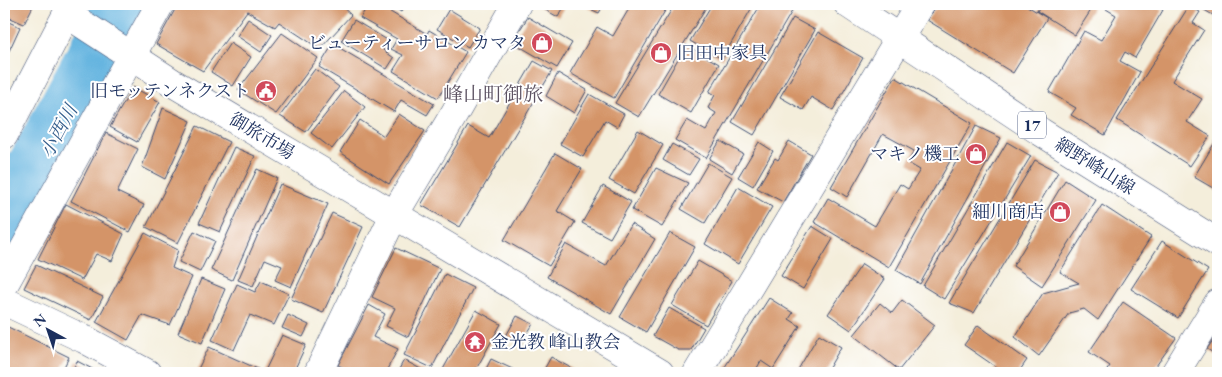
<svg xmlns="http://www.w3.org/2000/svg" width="1222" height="377" viewBox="0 0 1222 377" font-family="'EB Garamond','Noto Serif JP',serif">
  <rect width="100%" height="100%" fill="#fff"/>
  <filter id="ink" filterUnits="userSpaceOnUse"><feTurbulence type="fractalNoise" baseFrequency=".02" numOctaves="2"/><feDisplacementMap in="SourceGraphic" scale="10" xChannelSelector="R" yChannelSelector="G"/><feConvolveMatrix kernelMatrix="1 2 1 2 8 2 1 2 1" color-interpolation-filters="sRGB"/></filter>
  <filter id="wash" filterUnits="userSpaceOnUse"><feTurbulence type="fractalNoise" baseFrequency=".0096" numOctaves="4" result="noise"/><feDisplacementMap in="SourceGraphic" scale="20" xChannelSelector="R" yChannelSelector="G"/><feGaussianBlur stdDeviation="1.12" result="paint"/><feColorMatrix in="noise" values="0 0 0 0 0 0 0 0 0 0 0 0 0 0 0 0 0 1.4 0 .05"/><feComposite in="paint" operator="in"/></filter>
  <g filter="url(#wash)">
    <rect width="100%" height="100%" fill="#f4eedb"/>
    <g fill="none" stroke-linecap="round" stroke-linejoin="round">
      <path stroke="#66b5e0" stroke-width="64" d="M4,232L127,4"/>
    </g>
    <g id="blocks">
      <path fill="#d49468" d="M4,4H34L24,24L4,15Z
        M178,4H339L351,15L320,49L279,22L275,27L247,11L203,71L156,44Z
        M369,4H377L427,34L429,30L466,52L438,98L393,71L403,55L391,49L397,39L360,18Z
        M389,4H406L401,12Z
        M535,4H566L558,17Z
        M590,4H604L599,13L588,8Z
        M625,4H669L614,98L570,73L597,27L613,36L630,7Z
        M675,4H708L639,117L615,103Z
        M712,4H754L722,59L690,41Z
        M761,4H791L795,6L706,158L675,140L687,120L706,131L716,113L708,108L715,95L709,92Z
        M938,4H1024L1047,18L1013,73L927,20Z
        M1042,4H1095L1075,35L1037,11Z
        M1102,4H1151L1163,10L1135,58L1125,52L1120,61L1140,72L1105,135L1071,115L1076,108L1049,92L1084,31L1101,40L1116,15L1101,6Z
        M1194,4H1218V18Z
        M1189,6L1200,12L1193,23L1204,30L1172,81L1202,99L1187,122L1210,136L1190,166L1117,120Z
        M449,9L480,28L468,47L437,29Z
        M528,17L572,43L557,68L512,42Z
        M793,18L815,30L754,135L732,122Z
        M248,19L272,35L261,52L237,36Z
        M4,20L20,27L9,51L4,49Z
        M354,20L389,41L383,50L394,58L387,69L341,41Z
        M818,32L863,58L833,110L811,97L803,110L780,97Z
        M282,33L318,58L276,114L238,90Z
        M230,43L251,57L233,86L211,72Z
        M333,44L434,104L427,115L401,100L394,112L319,67Z
        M686,45L719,64L691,113L658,94Z
        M534,61L552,71L460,227L421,205L468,126L489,138Z
        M315,69L339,87L306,132L280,116Z
        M558,73L587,90L574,113L546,96Z
        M895,77L972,123L889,267L814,222L828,198L875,226L900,184L908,189L920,170L908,163L914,151L883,134L847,197L831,187Z
        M133,87L160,102L137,142L110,127Z
        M344,91L365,107L332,149L311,133Z
        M589,94L624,114L617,127L605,120L583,157L560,144Z
        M163,108L191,121L165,179L142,167Z
        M399,114L425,131L389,184L340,152L360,120L384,136Z
        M197,126L229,142L178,243L146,227Z
        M976,126L1001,138L920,284L896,270Z
        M638,130L663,145L634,194L609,180Z
        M106,133L138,149L117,192L144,205L130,232L71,201Z
        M1218,137V191L1194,177Z
        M720,141L743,154L732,173L709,159Z
        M789,141L811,154L783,202L757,188L775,158L778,160Z
        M759,142L773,151L753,186L738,177Z
        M1007,142L1031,156L944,299L923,286Z
        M672,144L699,159L689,175L663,160Z
        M234,147L255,156L220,232L199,223Z
        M555,153L582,169L557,211L575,222L549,266L504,240Z
        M1035,160L1058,172L974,313L949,303Z
        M708,163L732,177L705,223L681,209Z
        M656,168L688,183L662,227L632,210Z
        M257,169L277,178L232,280L211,270Z
        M1065,180L1096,200L1042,286L1013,266Z
        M280,184L328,204L291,287L275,280L282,266L265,259L253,286L238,280Z
        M603,186L631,202L610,238L582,223Z
        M738,187L772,207L738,264L705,244Z
        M66,204L124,234L112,261L96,254L82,280L38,259Z
        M1102,205L1151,237L1098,320L1084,309L1069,313L1039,356L1015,337L1043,293L1079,283L1060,272Z
        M332,213L363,227L323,313L291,299Z
        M631,224L655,239L611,314L547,277L566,244L606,266Z
        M812,226L833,239L803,289L781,276Z
        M194,231L215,241L200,272L179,262Z
        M145,233L178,250L172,268L192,277L170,325L142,315L128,340L96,322Z
        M670,233L695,247L646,332L620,317Z
        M1162,241L1208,270L1178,318L1131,289Z
        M396,248L440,269L408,337L386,326L395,308L372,297Z
        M698,261L732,281L706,325L672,305Z
        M862,264L885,279L851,330L828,314Z
        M36,265L103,297L91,320L24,288Z
        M445,274L473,288L432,368L404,355Z
        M201,279L225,289L202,343L178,333Z
        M261,281L289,294L274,325L250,315L234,350L212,340L237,284L255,292Z
        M769,298L793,313L789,319L800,326L773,369L761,361L754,373H721Z
        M902,300L935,325L899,370L854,335L880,303L892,313Z
        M1123,302L1176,338L1151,373H1105L1110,366L1089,352Z
        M369,305L385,314L373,337L398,349L385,373H354L338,365Z
        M669,308L704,328L691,350H678L653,336Z
        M476,310L501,324L474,373H441Z
        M288,315L309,325L303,337L282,328Z
        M517,316L533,324L521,344L506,336Z
        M4,325L69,357L61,373H4Z
        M978,325L1027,360L1018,373H991L996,367L964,345Z
        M1218,333V356L1207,349Z
        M819,334L841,347L826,373H796Z
        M282,335L306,345L293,373H264Z
        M209,347L260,370L259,373H196Z
        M551,357L580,373H542Z
        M491,359L521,373H484Z
        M404,360L428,373H397Z
        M77,361L100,373H71Z"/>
    </g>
  </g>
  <g filter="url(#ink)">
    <use href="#blocks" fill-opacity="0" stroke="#3c4c71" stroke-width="1"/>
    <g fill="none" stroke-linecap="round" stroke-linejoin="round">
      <g stroke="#3c4c71" stroke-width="29">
        <path id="minor" d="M67,14L173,83L660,373
          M4,135L72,4
          M4,285L160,4
          M4,301L84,339L147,373
          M318,373L394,215L456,111L517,4
          M697,373L920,4
          M1175,373L1218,303"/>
      </g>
      <g stroke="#3c4c71" stroke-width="29">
        <path id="major" d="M848,4L1041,132L1218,243"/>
      </g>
      <use href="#minor" stroke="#fff" stroke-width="28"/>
      <use href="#major" stroke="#fff" stroke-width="28"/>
    </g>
  </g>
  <defs>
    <g id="shop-disc" transform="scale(1.125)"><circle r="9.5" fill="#d1495b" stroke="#fff"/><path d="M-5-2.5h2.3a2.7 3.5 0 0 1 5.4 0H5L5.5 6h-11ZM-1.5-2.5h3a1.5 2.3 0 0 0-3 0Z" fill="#fff"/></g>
    <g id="civic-disc" transform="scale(1.125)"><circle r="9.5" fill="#d1495b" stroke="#fff"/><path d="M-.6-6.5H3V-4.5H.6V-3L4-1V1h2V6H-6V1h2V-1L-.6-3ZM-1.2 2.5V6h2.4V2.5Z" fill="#fff"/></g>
    <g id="temple-disc" transform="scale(1.125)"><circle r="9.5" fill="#d1495b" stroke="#fff"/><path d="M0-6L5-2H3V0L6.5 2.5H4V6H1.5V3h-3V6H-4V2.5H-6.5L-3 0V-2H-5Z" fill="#fff"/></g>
  </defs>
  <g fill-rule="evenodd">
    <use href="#shop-disc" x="542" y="43"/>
    <use href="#shop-disc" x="661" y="53"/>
    <use href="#civic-disc" x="266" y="91"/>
    <use href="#shop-disc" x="976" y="154"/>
    <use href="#shop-disc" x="1060" y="212"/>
    <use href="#temple-disc" x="475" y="342"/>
  </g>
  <g text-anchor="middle" stroke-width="4" stroke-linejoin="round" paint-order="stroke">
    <rect fill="#fff" stroke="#5f6d8e" stroke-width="1" x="1018" y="111.5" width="28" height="27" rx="4"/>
    <g font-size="16" font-weight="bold" fill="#1b2f5e">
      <text x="1032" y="131">17</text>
    </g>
    <g font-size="18" fill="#1b2f5e" stroke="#fff" text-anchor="end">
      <text x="526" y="49">ビューティーサロン カマタ</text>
      <text x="677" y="59" text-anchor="start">旧田中家具</text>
      <text x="250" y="97">旧モッテンネクスト</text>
      <text x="960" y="160">マキノ機工</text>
      <text x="1044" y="218">細川商店</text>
      <text x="491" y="348" text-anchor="start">金光教 峰山教会</text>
    </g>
    <g font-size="18" fill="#1b2f5e" stroke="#fff">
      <text transform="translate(262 136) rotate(31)" y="6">御旅市場</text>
      <text transform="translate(1095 166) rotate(32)" y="6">網野峰山線</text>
    </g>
    <g font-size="19" font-style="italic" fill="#355e8c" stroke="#fff">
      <text transform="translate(58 131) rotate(-62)" y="7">小西川</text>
    </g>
    <g font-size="20" fill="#5c5262" stroke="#fff">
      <text x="493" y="101">峰山町御旅</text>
    </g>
  </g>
  <rect width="1222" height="377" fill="none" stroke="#fff" stroke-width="20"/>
  <g transform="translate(48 330) rotate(320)" stroke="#ffffff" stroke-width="4" paint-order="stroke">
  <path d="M0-4L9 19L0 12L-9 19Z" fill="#1b2f5e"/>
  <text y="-8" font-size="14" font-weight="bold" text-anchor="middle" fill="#1b2f5e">N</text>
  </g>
</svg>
